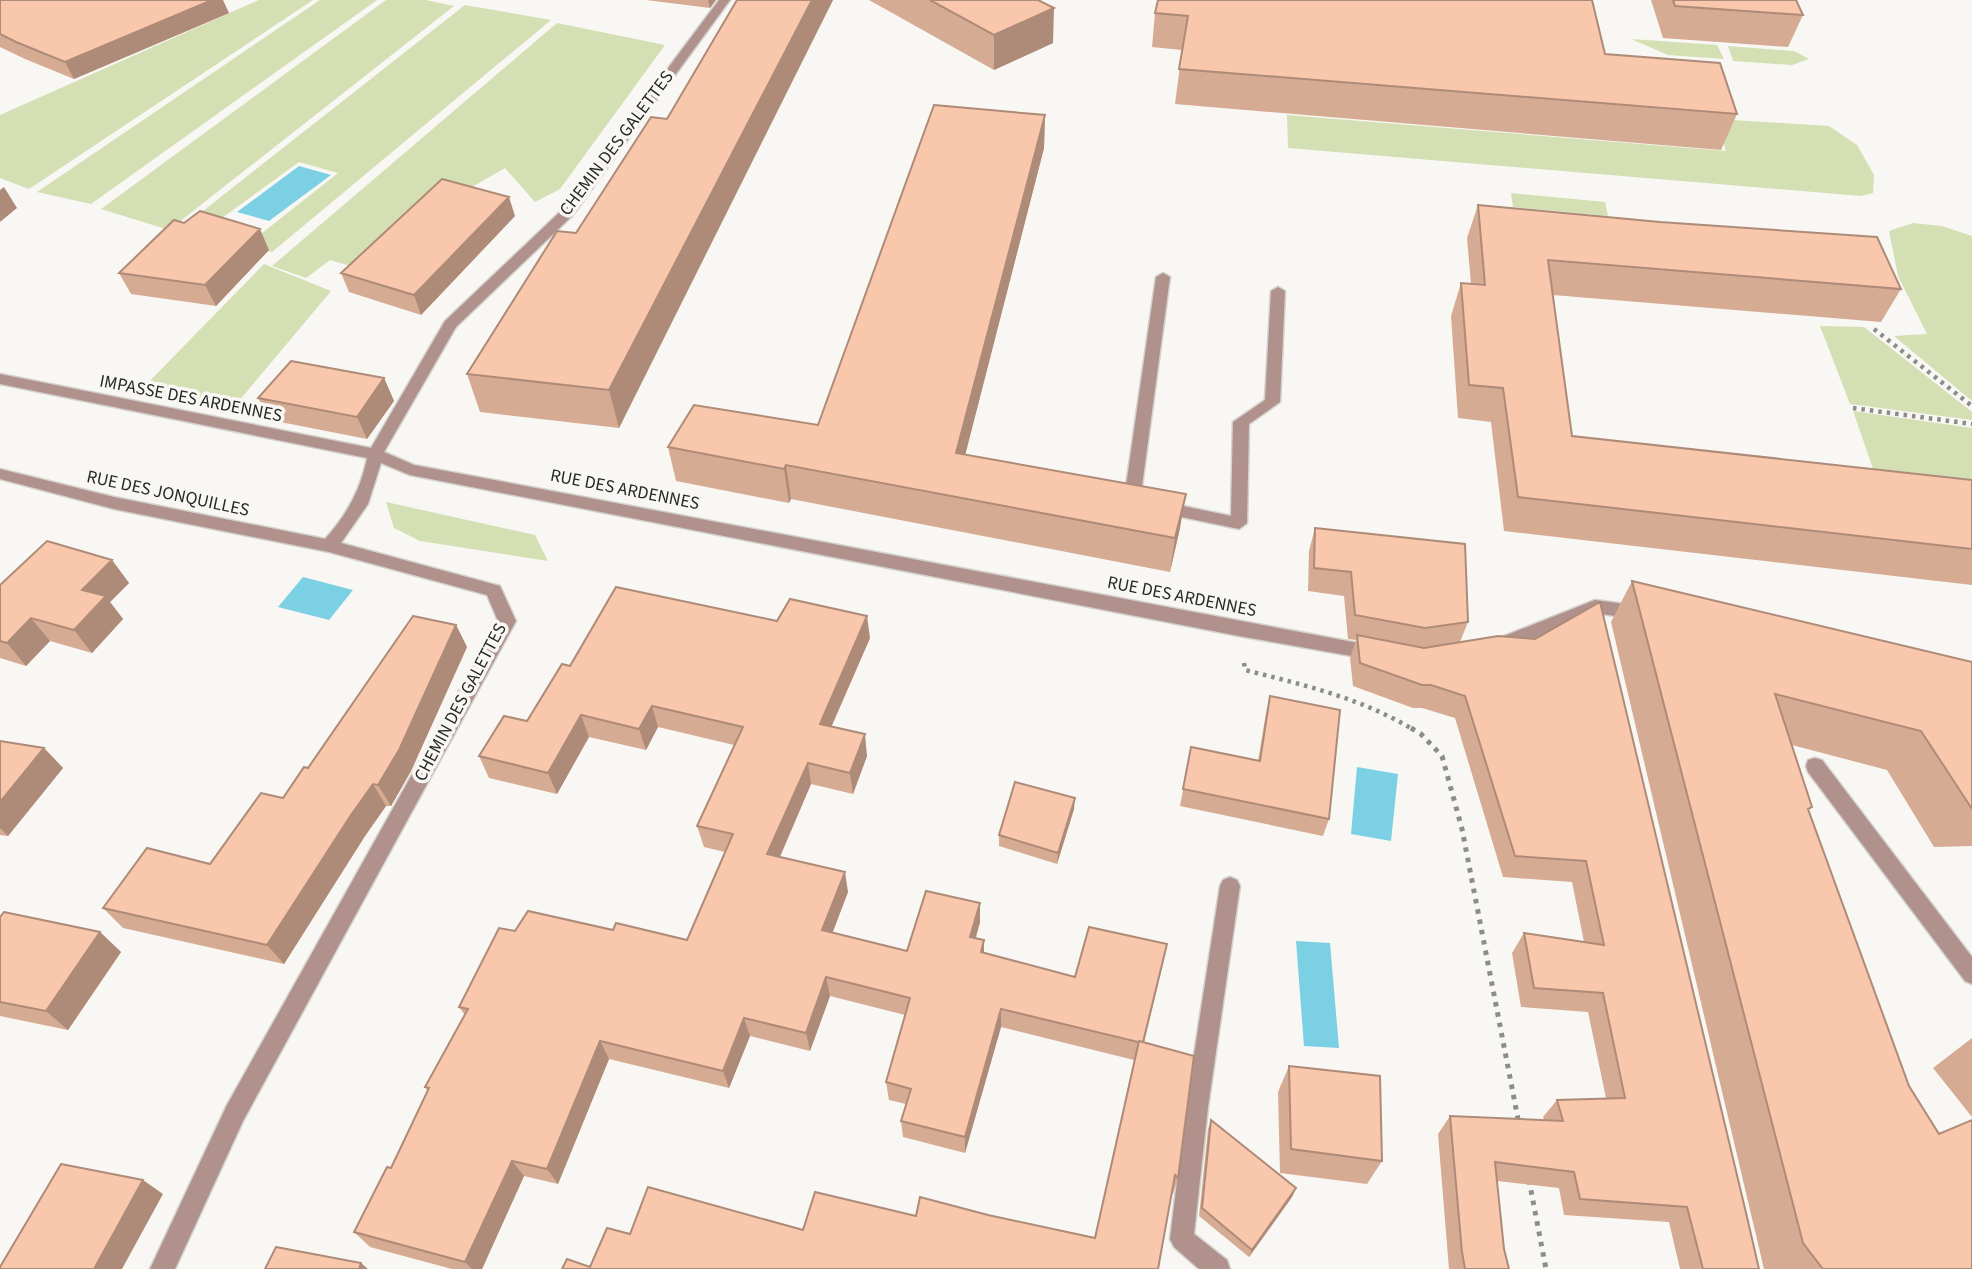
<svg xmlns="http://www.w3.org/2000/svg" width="1972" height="1269" viewBox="0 0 1972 1269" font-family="'Source Sans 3',sans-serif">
  <rect width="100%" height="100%" fill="#f8f7f3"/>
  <path fill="#d4dfb4" d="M259,0H313L29,189L0,178V115Z
    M320,0H377L91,204L37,192Z
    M386,0H426L454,6L169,230L101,209Z
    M465,5L551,20L272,252L247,245L338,173L299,162L204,231L180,229Z
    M557,23L665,45L560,189L535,202L505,168L467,190L395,279L330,260L306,278L272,266Z
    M1631,39L1717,45L1724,59L1668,55Z
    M1728,46L1794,51L1809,59L1792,65L1733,61Z
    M1287,115L1726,151L1717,119L1829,126L1857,145L1874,175L1873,193L1861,196L1288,148Z
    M1511,193L1605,202L1608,216L1513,207Z
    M1913,223L1942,226L1972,236V401L1894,336L1927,334L1898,276L1889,231Z
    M264,264L331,291L233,408L138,393Z
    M1820,326L1864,327L1972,412V420L1850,404Z
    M1853,411L1972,428V494L1878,483Z
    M386,502L535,535L548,561L420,541L394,528Z"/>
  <path fill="#7cd0e4" d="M299,166L331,175L269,221L237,212Z
    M303,577L353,590L329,620L278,607Z
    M1357,767L1398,774L1391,841L1351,834Z
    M1296,941L1330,943L1339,1048L1304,1046Z"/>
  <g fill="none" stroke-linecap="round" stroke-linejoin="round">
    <g stroke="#d3d2ce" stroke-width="3">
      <path id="lane" d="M1163,273L1170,277L1140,501L1132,507L1119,503L1117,499L1125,493L1156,277Z
        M1278,287L1285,291L1280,402L1249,424L1247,523L1239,529L1153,511L1151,507L1159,501L1231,516L1233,422L1265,400L1271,291Z
        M1815,758L1822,760L1972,957V984L1965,981L1808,772L1806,766L1808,760Z
        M1230,877L1237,880L1240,886L1208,1107L1194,1234L1227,1260L1230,1269H1199L1174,1247L1170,1239L1186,1107L1220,886L1223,880Z"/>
    </g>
    <g stroke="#d3d2ce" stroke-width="3">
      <path id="street" d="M719,0H730L572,216L456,327L384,452L414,465L1374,646L1380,648L1383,653L1380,658L1374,660L1239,636L410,475L381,463L368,504L341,543L500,586L516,621L243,1121L175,1269H150L227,1105L498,621L487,595L329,552L114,509L0,479V469L114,497L325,539C347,515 361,489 367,458L0,384V374L371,448L445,321L562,210Z
        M1595,600L1640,606L1646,608L1649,613L1646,618L1640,620L1596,613L1495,654L1489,652L1486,647L1489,642Z"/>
    </g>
    <path stroke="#8c8c89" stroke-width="4.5" stroke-dasharray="3.5 5" stroke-linecap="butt" d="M1874,329L1972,406
      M1853,408L1972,424
      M1244,663L1245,670C1304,685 1361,698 1414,730"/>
    <path stroke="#8c8c89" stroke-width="5" stroke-dasharray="4.5 6" stroke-linecap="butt" d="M1411,728L1421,734L1442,756L1462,829L1519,1124
      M1529,1180L1546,1269"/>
    <use href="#lane" fill="#b0918b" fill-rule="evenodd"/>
    <use href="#street" fill="#b0918b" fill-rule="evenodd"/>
  </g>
  <path fill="#d6ab93" d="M0,0L229,13L74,79L25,59L0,47Z
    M646,0H716L710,8Z
    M737,0H833L619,428L480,412L467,374L667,119Z
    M869,0H1038L1053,43L994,70Z
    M1651,0H1796L1803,15L1788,47L1663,38Z
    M1155,13L1605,54L1737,114L1721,150L1175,104L1182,50L1152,47Z
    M1045,115L1044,148L965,454L1180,528L1170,572L791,499L789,503L676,481L668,447L818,425Z
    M1478,205L1901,289L1881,322L1553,295L1572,436L1972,480V585L1504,531L1491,422L1458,418L1451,316L1461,283L1471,284L1467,238Z
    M515,216L421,315L349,292L341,273Z
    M269,250L216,306L131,294L119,273Z
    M384,378L394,401L367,439L270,420L258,398Z
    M1315,528L1468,622L1460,642L1498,636L1759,1269H1680L1669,1222L1564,1215L1559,1188L1497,1181L1504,1249L1509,1269H1449L1438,1134L1450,1116L1544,1120L1543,1117L1557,1100L1606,1098L1588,1012L1521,1007L1512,953L1524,933L1584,942L1572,882L1503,877L1455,718L1422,708H1413L1353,686L1350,658L1356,640L1348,639L1344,596L1308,591L1309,551Z
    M112,560L129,583L110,602L123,619L92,653L50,641L26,666L0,658V585Z
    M1632,581L1972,662V846L1934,847L1887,770L1792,745L1809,810L1972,1269H1764L1611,622Z
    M777,621L870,638L831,727L867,756L853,794L811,784L780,857L848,892L832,933L907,951L980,922L976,938L984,953L1075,977L1163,963L1144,1043L1178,1178L1173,1194H1172L1158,1269L590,1267L630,1234L803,1230L916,1216L988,1215L1095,1238L1134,1060L1001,1027L965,1153L903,1137L901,1121L906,1104L889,1100L886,1082L905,1015L830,996L810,1051L750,1036L729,1088L609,1059L558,1184L524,1176L482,1269H452L370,1247L354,1232L391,1168L428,1091L425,1087L465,1015L459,1007L515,931L613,930L687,940L725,852L704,847L697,826L734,745L658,727L646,750L589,737L557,794L489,778L479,756L527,721L570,666Z
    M456,625L467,647L411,771L391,806H386L365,836L284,964L123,928L103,908L210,864L283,798L308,768Z
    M1270,696L1329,819L1323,836L1180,806L1191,747L1258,761L1266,713Z
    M0,741L44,748L63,768L8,836L0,835Z
    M1074,809L1057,864L999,846V835Z
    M0,917L100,932L121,952L68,1030L0,1016Z
    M1972,1038V1117L1933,1068Z
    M1289,1066L1382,1161L1367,1184L1280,1173L1278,1092Z
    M1211,1120L1296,1188L1292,1197L1249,1257L1199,1216L1208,1129Z"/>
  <path fill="#ae8b78" d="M212,0H223L229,13L74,79L65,62Z
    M708,0H716L710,8Z
    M812,0H833L619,428L609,390Z
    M1054,8L1053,43L994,70V35Z
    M1045,115L1044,148L957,487L956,453Z
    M4,187L17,208L0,222V190Z
    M509,197L515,216L421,315L414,295Z
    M260,229L269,250L216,306L205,285Z
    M384,378L394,401L367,439L357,417Z
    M786,465L791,499L789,503L784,469Z
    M1186,494L1180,528L1170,572L1175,538Z
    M112,560L129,583L110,602L123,619L92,653L74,630L82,590Z
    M867,616L870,638L823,746L820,724Z
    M31,618L50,641L26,666L7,643Z
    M456,625L467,647L411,771L391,806L378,785Z
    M652,706L658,727L646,750L639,729Z
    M581,715L589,737L557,794L548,773Z
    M865,734L867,756L853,794L850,773Z
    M44,748L63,768L8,836L0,828V802Z
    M808,763L811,784L772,875L767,854Z
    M373,784L386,806L365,836L284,964L267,945L351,815Z
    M1075,798L1074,809L1057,864L1058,853Z
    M845,872L848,892L826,950L822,930Z
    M980,903V922L970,956V937Z
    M100,932L121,952L68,1030L46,1011Z
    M984,940V960L981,952Z
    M1167,944L1163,963L1139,1061L1143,1043Z
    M826,977L830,996L810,1051L806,1033Z
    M1001,1009V1027L965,1153V1137Z
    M744,1018L750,1036L729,1088L723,1071Z
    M600,1041L609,1059L558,1184L547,1169Z
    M512,1161L524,1176L482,1269H472L465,1262Z
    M143,1180L163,1194L122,1269H94Z
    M1296,1188L1292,1197L1249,1257L1252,1250Z
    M361,1263L368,1269H359Z"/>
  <path fill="#f9c7ab" stroke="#ae8b78" stroke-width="2" d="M0,0H212L65,62L16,42L0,34Z
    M737,0H812L609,390L467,374L557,231L576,233L651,117L667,119Z
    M930,0H1038L1054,8L994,35Z
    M1158,0H1592L1605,54L1720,63L1737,114L1179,69L1188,16L1155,13Z
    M1673,0H1796L1803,15L1675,6Z
    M934,105L1045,115L956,453L1186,494L1175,538L786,465L784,469L668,447L694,405L818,425Z
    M442,179L509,197L414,295L341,273Z
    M1478,205L1660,222L1877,237L1901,289L1548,260L1572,436L1972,480V549L1518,497L1503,388L1469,385L1461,283L1485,285Z
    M200,211L260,229L205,285L119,273L174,220L184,223Z
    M291,361L384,378L357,417L258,398Z
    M1315,528L1465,544L1468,622L1425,628L1355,615L1351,572L1314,568Z
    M47,541L112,560L82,590L106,596L74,630L31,618L7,643L0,641V585Z
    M1632,581L1972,662V809L1921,731L1775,694L1812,807L1808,809L1909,1086L1939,1134L1972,1120V1269H1823L1803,1243Z
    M616,587L777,621L790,599L867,616L820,724L865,734L850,773L808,763L767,854L845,872L822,930L907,951L926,891L980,903L970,937L984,940L981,952L1075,977L1089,927L1167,944L1143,1042L1139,1041L1138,1042L1001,1009L965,1137L901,1121L911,1089L886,1082L910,998L826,977L806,1033L744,1018L723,1071L600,1041L547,1169L512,1161L465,1262L354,1232L387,1167L391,1168L429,1088L425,1087L468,1009L459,1007L499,928L515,931L528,911L613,930L616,923L687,940L733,834L697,826L743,727L652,706L639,729L581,715L548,773L479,756L504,716L527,721L562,664L570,666Z
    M1600,602L1747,1217L1759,1269H1703L1687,1207L1580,1199L1574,1172L1495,1162L1504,1249L1509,1269H1465L1462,1252L1450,1116L1563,1121L1557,1100L1625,1098L1603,993L1534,988L1524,933L1604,945L1586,861L1515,856L1465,696L1431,685H1422L1360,663L1357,635L1424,648L1498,636L1535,639Z
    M413,616L456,625L399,750L378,785L373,784L351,815L267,945L103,908L147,848L210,864L261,793L283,798L304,767L308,768Z
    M1270,696L1340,710L1329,819L1183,789L1191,747L1260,761Z
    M0,741L44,748L0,802Z
    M1015,782L1075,798L1058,853L999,835Z
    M4,912L100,932L46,1011L0,1002V917Z
    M1139,1041L1194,1056L1178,1178L1175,1175L1158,1269H562L567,1259L590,1267L607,1228L630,1234L648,1187L803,1230L815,1192L916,1216L920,1197L988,1215L1095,1238Z
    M1289,1066L1380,1076L1382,1161L1291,1149Z
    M1211,1120L1296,1188L1252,1250L1202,1208Z
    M61,1164L143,1180L94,1269H0V1267Z
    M276,1247L361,1263L359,1269H265Z"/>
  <g text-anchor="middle" stroke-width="7" stroke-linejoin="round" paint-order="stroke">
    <g font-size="18" fill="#282826" stroke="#f8f7f3">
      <text transform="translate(616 143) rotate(-53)" y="6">CHEMIN DES GALETTES</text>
      <text transform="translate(191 398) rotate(11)" y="6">IMPASSE DES ARDENNES</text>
      <text transform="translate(625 489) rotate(11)" y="6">RUE DES ARDENNES</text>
      <text transform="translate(168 493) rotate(12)" y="6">RUE DES JONQUILLES</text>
      <text transform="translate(1182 596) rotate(11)" y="6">RUE DES ARDENNES</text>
      <text transform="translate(460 702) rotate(-62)" y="6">CHEMIN DES GALETTES</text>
    </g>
  </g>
</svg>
